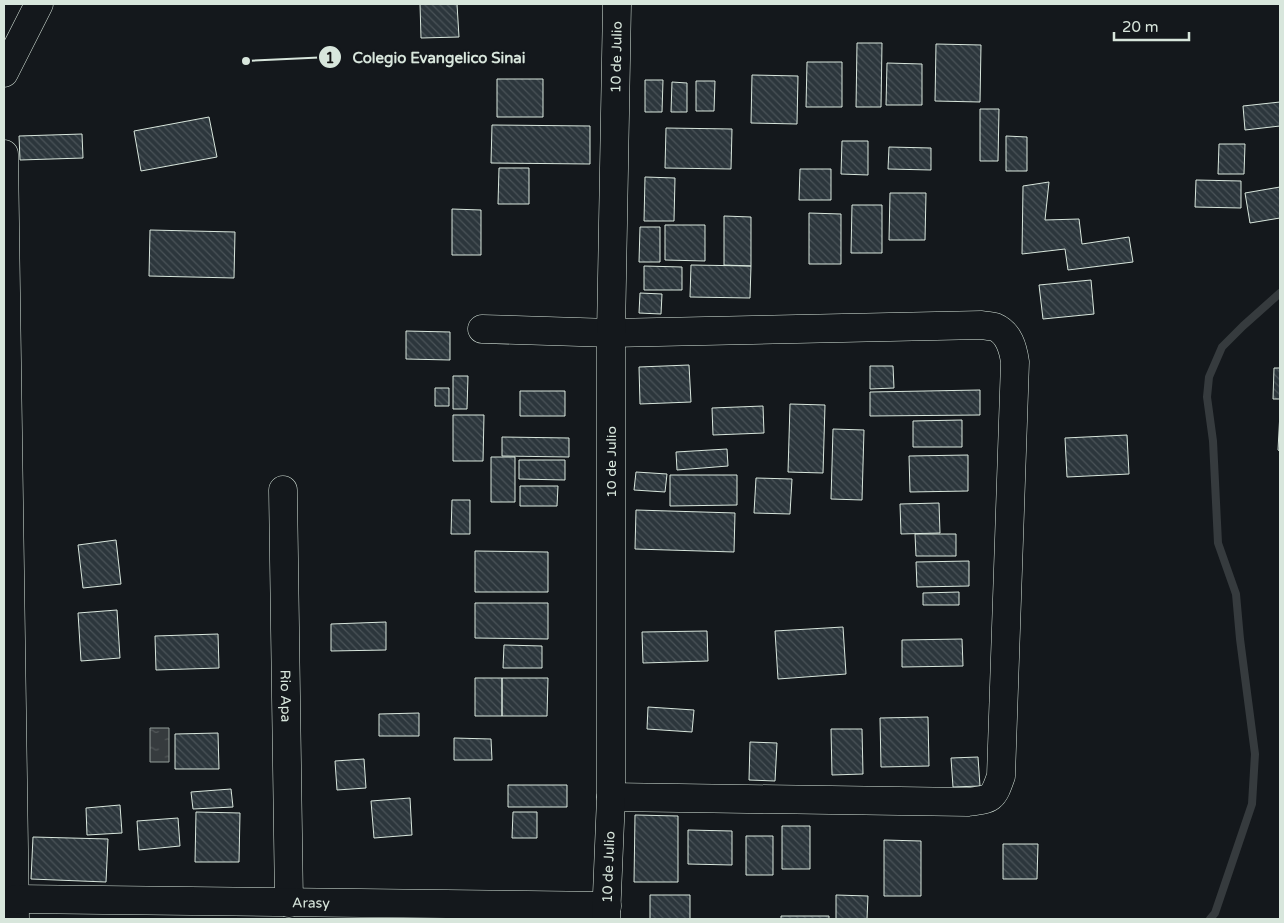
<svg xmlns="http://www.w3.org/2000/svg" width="1284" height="923" viewBox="0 0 1284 923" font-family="'Varela Round',sans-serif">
  <defs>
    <pattern id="water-ripples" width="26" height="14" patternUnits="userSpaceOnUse" patternTransform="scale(1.25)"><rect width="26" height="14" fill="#363b3e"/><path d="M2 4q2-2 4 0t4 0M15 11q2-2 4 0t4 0" fill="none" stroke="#525759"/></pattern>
    <pattern id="building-back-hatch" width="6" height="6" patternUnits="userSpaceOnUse" patternTransform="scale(1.25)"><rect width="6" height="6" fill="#2c363c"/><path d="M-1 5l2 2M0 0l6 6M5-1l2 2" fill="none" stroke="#4a5358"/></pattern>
  </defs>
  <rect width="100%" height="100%" fill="#14181c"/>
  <path fill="url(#water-ripples)" stroke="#939e99" d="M150,728H169V762H150Z"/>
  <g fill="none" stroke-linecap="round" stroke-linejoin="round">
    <path stroke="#363b3e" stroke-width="8" d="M1210,919L1215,913L1252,804L1255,754L1240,639L1236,594L1218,543L1213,441L1207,397L1209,377L1222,347L1243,326L1280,293"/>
  </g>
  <path fill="url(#building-back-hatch)" stroke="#d8e6dc" d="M420,4H457L459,37L421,38Z
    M857,43H882L881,107H856Z
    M936,44L981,45L980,102L935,101Z
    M807,62H842V107H806Z
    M887,63L922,64V105H886Z
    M752,75L798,76L797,124L751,123Z
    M497,79H543V117H497Z
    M645,80H663L662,112H645Z
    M696,81H715L714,111H696Z
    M672,82L687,83V112H671Z
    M1280,102V126L1245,130L1243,106Z
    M980,109H999L998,161H980Z
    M209,117L217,157L141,171L134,131Z
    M492,125L590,126V164L491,163Z
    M666,128L732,129L731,169L665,168Z
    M82,134L83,158L20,160L19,136Z
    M1006,136L1027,137V171H1006Z
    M842,141H868V175L841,174Z
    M1219,144H1245L1244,174H1218Z
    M889,147L931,148V170L888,169Z
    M499,168H529V204H498Z
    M800,169H831V200H799Z
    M645,177L675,178L674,221H644Z
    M1196,180L1241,181V208L1195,207Z
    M1049,182L1045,220L1079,219L1082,244L1129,237L1133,262L1068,270L1065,249L1022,254L1023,186Z
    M1280,187V218L1250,223L1245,193Z
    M890,193H926L925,240H889Z
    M852,205H882V253H851Z
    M452,209L481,210V255H452Z
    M809,213L841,214V264H809Z
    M724,216L751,217V266L724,265Z
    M665,225H705V261L665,260Z
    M640,227H660V262H639Z
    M150,230L235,232L234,278L149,276Z
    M691,265L751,266L750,298L690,297Z
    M644,266L682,267V290H644Z
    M1091,280L1094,314L1043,319L1039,285Z
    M640,293L662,294L661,314L639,313Z
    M406,331L450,332V360L406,359Z
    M689,365L691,402L640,404L639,367Z
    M870,366H893L894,388L870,389Z
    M1274,368H1280V399H1273Z
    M453,376H468L467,409H453Z
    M435,388H449V406H435Z
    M980,390V415L870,416V392Z
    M520,391H565V416H520Z
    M790,404L825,405L823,473L788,472Z
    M763,406L764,433L713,435L712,408Z
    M1280,412V451L1278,450Z
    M453,415H484L483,461H453Z
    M962,420V447H913V421Z
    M833,429L864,430L862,500L831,499Z
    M1127,435L1129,474L1067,477L1065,438Z
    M502,437L569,438V457L502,456Z
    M727,449L728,466L677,470L676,452Z
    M968,455V491L910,492L909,456Z
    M491,457H515V502H491Z
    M519,460H565V480L519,479Z
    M636,472L667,474L665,492L634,490Z
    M670,475H737V505L670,506Z
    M756,478L792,479L790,514L754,513Z
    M520,486H558L557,506H520Z
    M452,500H470V534H451Z
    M939,503L940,533L901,534L900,504Z
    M636,510L735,513L734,552L635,549Z
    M915,534H956V556H916Z
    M116,540L121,584L83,588L78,545Z
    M475,551L548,552V592H475Z
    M969,561V586L917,587L916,562Z
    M959,592V605H923V593Z
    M475,603H548V639L475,638Z
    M117,610L120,658L81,661L78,613Z
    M386,622V650L331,651V624Z
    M843,627L846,674L778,679L775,631Z
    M707,631L708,661L643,663L642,632Z
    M218,634L219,668L156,670L155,636Z
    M962,639L963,666L902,667V640Z
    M504,645L542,646V668H503Z
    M475,678H502V716H475Z
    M502,678H548L547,716H502Z
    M648,707L694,710L692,732L647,729Z
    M419,713V736H379V714Z
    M928,717L929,766L881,767L880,718Z
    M831,729H862L863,774L832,775Z
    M218,733L219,769H175V734Z
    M454,738L491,739L492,760H454Z
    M750,742L777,743L775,781L749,780Z
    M978,757L980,786L953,787L951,758Z
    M364,759L366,788L337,790L335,761Z
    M508,785H567V807H508Z
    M231,789L233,807L193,809L191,792Z
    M410,798L412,835L374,838L371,801Z
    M120,805L122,833L87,835L86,808Z
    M196,812L240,813L239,862H195Z
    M513,812H537V838H512Z
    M635,815L678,816V882H634Z
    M178,818L180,846L139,850L137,821Z
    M782,826H810V869H782Z
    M688,830L732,831V865L688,864Z
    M746,836H773V875H746Z
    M33,837L108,839L106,882L31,879Z
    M884,840L921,841V896H884Z
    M1003,844H1038L1037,879H1003Z
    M650,895H690V919H650Z
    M836,895L868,896L867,919H836Z
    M781,916H829V919H781Z"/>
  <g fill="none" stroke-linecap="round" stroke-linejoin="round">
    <g stroke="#d8e6dc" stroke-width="29">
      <g id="minor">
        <path d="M4,154L15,919"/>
        <path d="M482,329L611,333L982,325C986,326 991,326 995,327C1009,333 1013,348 1015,362L1001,776C993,799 992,799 968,802L611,797"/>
        <path id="s1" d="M283,490L289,903"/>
        <path id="s2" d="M16,899L607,906"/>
        <path id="s3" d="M606,919L611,797V333L617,4"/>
      </g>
    </g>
    <g stroke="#d8e6dc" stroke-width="29">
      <path id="major" d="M4,73L39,4"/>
    </g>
    <use href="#minor" stroke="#14181c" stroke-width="28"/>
    <use href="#major" stroke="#14181c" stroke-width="28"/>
  </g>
  <g text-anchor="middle" stroke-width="4" stroke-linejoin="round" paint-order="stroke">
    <g font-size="14" fill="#d8e6dc" stroke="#14181c">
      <text dy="5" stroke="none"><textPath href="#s3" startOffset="862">10 de Julio</textPath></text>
      <text transform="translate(611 462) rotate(-90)" y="5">10 de Julio</text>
      <text dy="5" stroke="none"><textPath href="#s1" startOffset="206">Rio Apa</textPath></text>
      <text dy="5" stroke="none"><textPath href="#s3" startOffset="52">10 de Julio</textPath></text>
      <text dy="5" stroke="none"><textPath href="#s2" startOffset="295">Arasy</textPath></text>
    </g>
  </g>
  <path fill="none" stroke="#d8e6dc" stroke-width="2" d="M246 61L330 57"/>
  <g fill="#d8e6dc" stroke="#14181c" stroke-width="2">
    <circle cx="246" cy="61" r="5"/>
    <circle cx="330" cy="57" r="12"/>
  </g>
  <g font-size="15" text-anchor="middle" font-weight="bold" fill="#111">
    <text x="330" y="63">1</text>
  </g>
  <g font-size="15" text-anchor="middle" font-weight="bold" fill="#d8e6dc" stroke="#14181c" stroke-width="4" stroke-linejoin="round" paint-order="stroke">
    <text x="439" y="63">Colegio Evangelico Sinai</text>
  </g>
  <rect width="1284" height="923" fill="none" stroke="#d8e6dc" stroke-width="10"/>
  <path d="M1114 32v8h75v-8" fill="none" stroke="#d8e6dc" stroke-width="2.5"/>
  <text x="1122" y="32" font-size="15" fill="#d8e6dc" stroke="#14181c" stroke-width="4" paint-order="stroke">20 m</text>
</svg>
